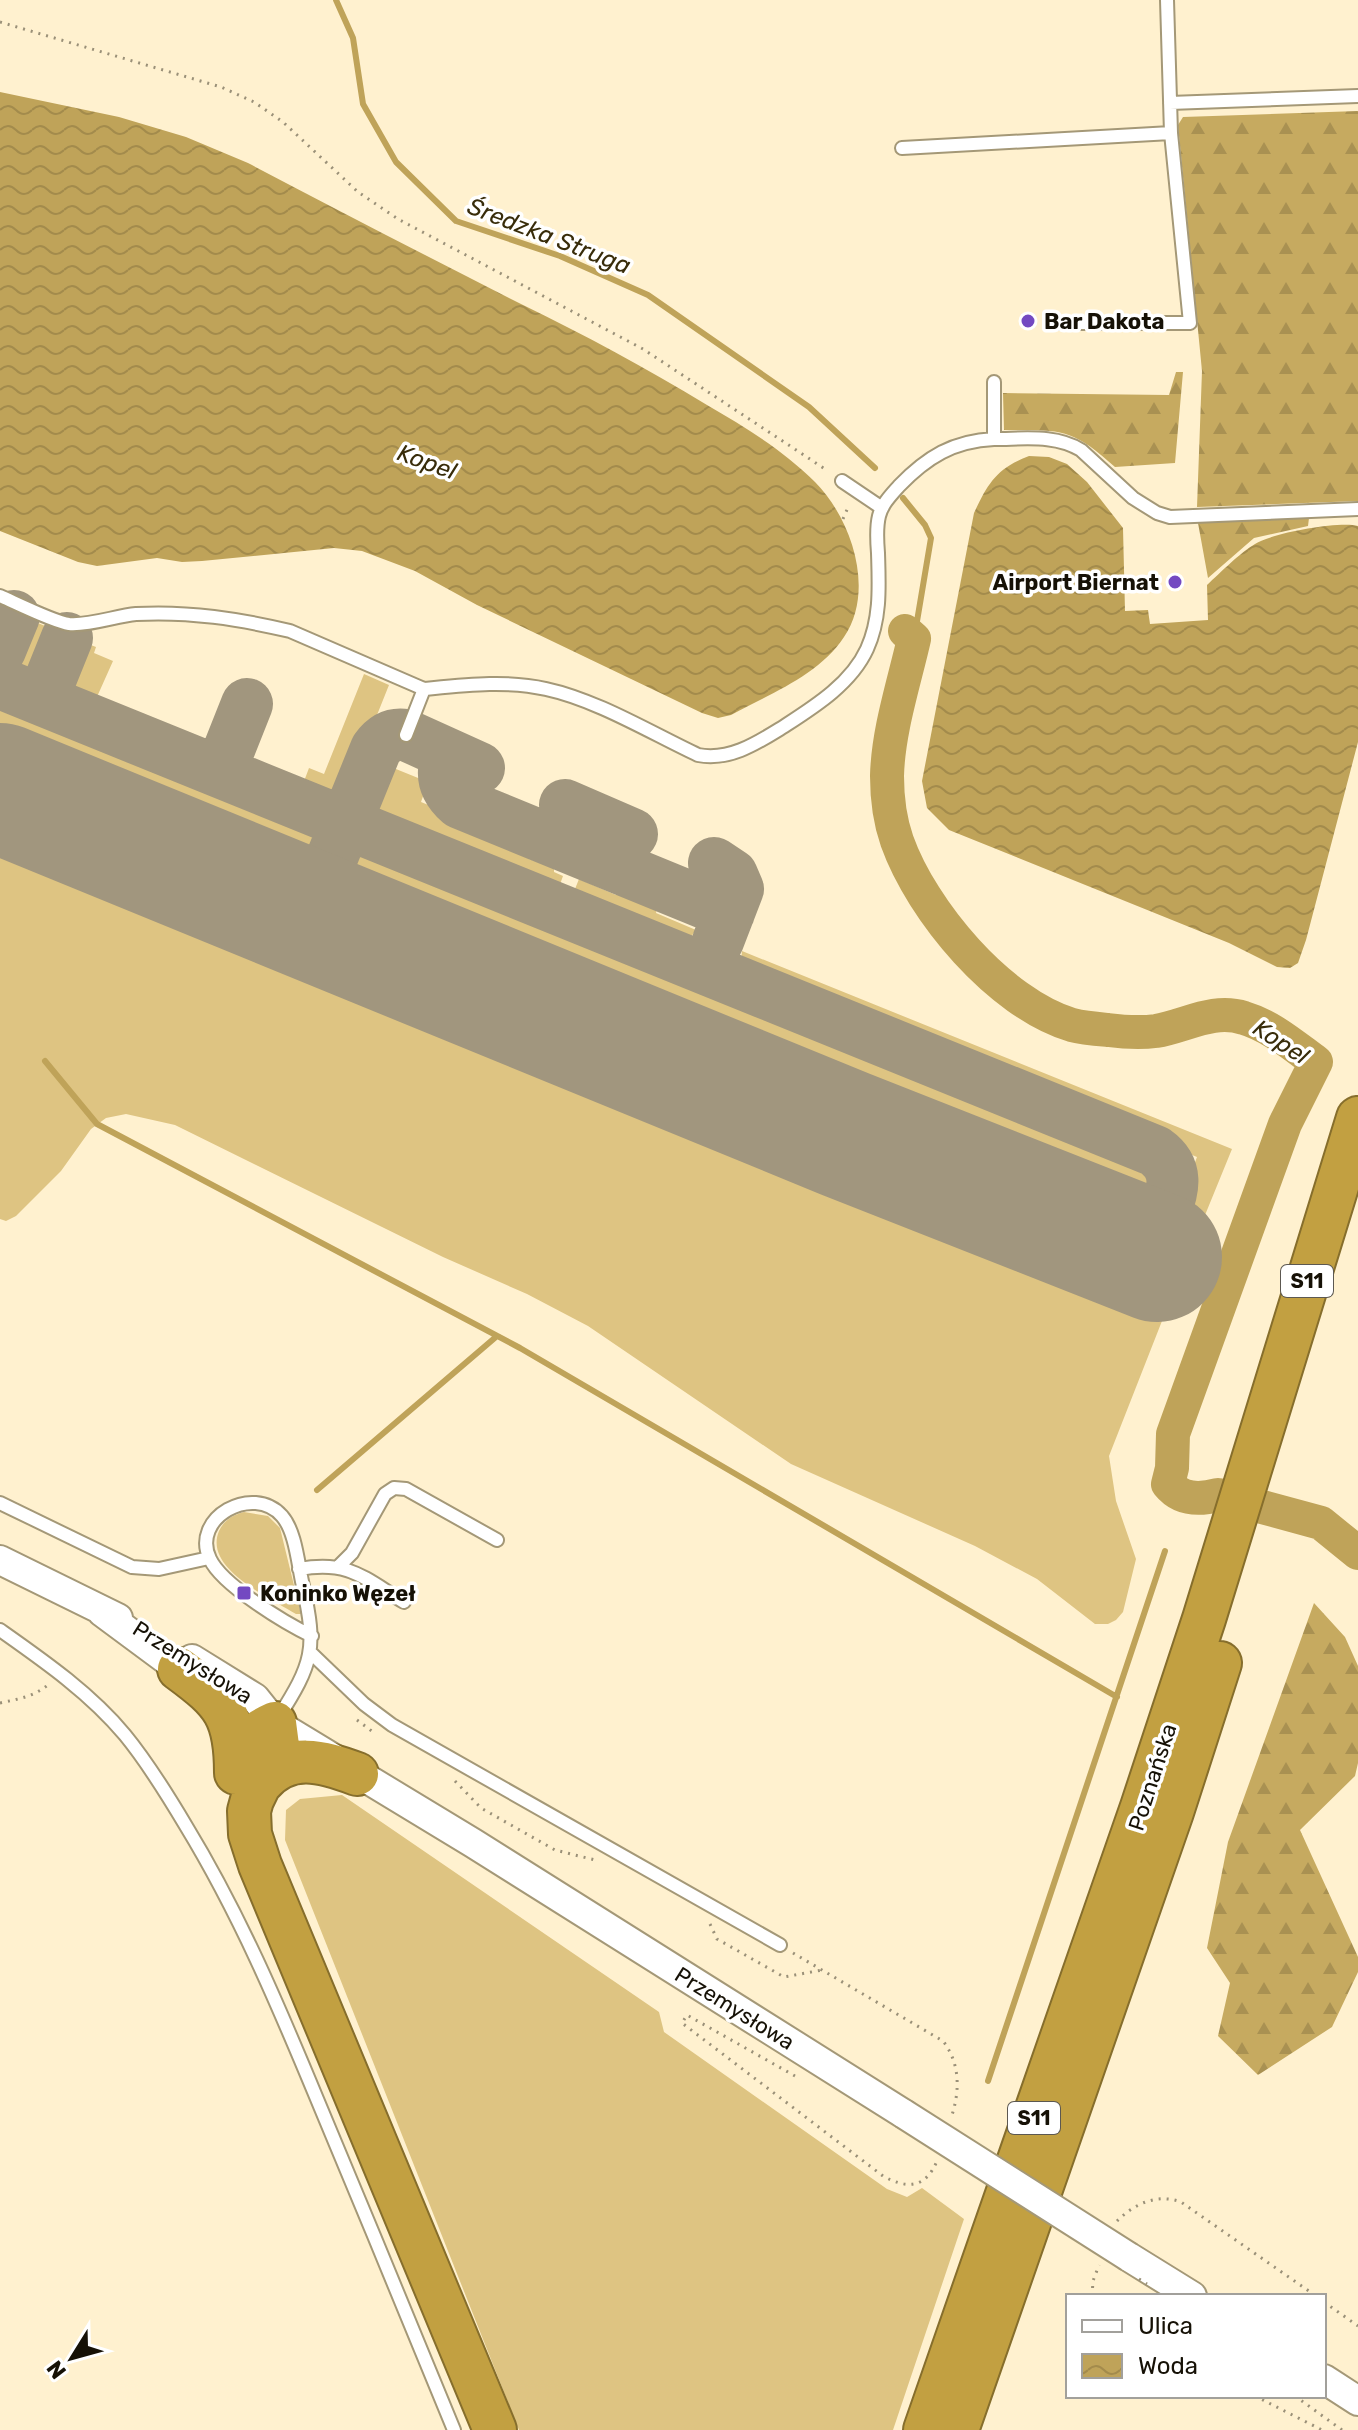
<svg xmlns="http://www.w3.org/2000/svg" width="1358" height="2430" viewBox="0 0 1358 2430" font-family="Rubik,sans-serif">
  <defs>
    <pattern id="forest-firs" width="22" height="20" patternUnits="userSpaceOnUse" patternTransform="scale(2)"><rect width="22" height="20" fill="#c6aa60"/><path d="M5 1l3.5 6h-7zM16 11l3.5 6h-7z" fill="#a99152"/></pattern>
    <pattern id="water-waves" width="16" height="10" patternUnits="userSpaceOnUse" patternTransform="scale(2)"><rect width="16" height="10" fill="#bfa359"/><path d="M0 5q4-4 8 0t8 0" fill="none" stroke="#a38b4c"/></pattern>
  </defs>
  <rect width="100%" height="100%" fill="#fff1cf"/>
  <path fill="#dec482" d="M23,617L60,632L39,681L33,684L6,674L3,666Z
    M78,640L96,647L94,653L113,661L92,708L60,695L57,688Z
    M364,674L389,685L349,785L342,783L343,787L347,789L343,800L331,805L308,795L303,784L309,768L324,774Z
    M0,696L322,826L327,838L312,874L297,882L0,762Z
    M391,767L428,782L421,802L532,847L529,859L554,868V872L563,876L559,887L548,893L369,820L364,810L379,771Z
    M0,819L1171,1298L1109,1456L1116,1501L1136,1559L1123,1612L1116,1620L1108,1624H1095L1037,1579L975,1546L791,1464L588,1326L527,1294L443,1257L175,1125L126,1114L106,1118L91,1129L61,1171L16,1216L6,1221L0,1219Z
    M360,842L1148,1162C1164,1178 1159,1194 1151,1213L1133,1221L342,899L334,883L349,846Z
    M579,879L616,895L621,884L704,918L699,925L657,907L656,913L696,930L682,949L576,905L573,894Z
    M742,951L1232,1149L1192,1247L1173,1221L1197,1157L740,973Z
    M244,1512L268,1516L280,1528L301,1614H296C271,1598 203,1569 219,1531C224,1520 233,1515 244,1512Z
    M342,1795L659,2012L664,2032L887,2189L907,2197L922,2188L964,2219L893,2430H519L285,1840L286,1810L300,1799Z"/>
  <path fill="url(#forest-firs)" d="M1358,111V501L1197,507L1202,371L1178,125L1183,117Z
    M1176,372H1183L1175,463L1115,467C1071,427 1060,430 1004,430L1003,393L1169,395Z
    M1309,518L1308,526L1254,538L1208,578L1198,523Z
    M1314,1603L1345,1637L1358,1666V1763L1355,1776L1300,1830L1358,1957V1972L1332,2027L1258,2075L1218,2036L1230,1983L1207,1948L1228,1842Z"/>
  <path fill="url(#water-waves)" d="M0,92L119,117L186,137L248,163C338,210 430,258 521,304C585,335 646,368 707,405C745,427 783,450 815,482C851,518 876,590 844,637C819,675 770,694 731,715L718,718L702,713L477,605L415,571L362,551L334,548L202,561L182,562L157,558L97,566L78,562L0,531Z
    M1029,456L1049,457L1067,464L1087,482L1123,528L1125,611L1148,610L1150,624L1208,620L1207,585C1220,573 1241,552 1255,544C1272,533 1339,521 1358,526V742L1306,940L1298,963L1290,968L1277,967L1229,943L949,830L927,808L922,781L974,513C988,483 997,468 1029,456Z"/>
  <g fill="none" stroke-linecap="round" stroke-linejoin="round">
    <path stroke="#bfa359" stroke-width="6" d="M336,0L353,38L363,104L396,162L456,221L560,256L648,295L809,407L875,468
      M903,498L925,525L931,538L914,639
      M45,1061L97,1124L520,1348L1117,1697
      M317,1490L497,1336
      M988,2081L1165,1551"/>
    <path stroke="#bfa359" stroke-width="34" d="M905,631L914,639C904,683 888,731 887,776C887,797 890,821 897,841C922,911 999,1003 1072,1025C1083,1028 1096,1029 1108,1030C1124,1032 1140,1033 1156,1031C1186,1026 1213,1008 1244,1018C1271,1026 1294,1046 1316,1062L1285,1124L1173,1434L1172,1468L1168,1484C1181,1500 1199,1500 1218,1495L1321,1523L1358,1553"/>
    <path stroke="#a1967e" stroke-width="52" d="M0,650L14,616
      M0,683L1155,1151C1179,1168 1174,1189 1165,1212C1160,1224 1157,1236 1144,1242C1136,1245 1128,1244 1119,1242
      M42,700L67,638
      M448,754C440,774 444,789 460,803L729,913
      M220,772L247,704
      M565,805L632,834
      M714,863L732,875L738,889L718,941
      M309,914L376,749C384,738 393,733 406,735L479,768"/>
    <path stroke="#a1967e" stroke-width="130" d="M0,788L845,1134L1157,1257"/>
    <g stroke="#a49877" stroke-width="16">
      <path id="service" d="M1167,0L1171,133
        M1170,103L1358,96
        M902,148L1171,133L1190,323H1051
        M994,439C1024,439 1055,434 1081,450L1133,498L1157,513L1170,517L1358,509
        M842,481L882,508
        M0,596C16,603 54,622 69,624C88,626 116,616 136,614C189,611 239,619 290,631L424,689
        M406,735L424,689C465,685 506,680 546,689C597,700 651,733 698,755C730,761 757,743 783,727C814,707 851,684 867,649C881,618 879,586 878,553C877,541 876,528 879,516C882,504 891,495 899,486C927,457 953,441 994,439V382
        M0,1503L132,1567L159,1569L209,1558
        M339,1566L352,1553L385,1494L394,1488L406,1489L497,1540
        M299,1569C349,1560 364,1578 404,1602
        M0,1630C44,1661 90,1693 125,1735C148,1763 167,1794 186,1826C239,1913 278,2005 317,2099C363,2209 409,2320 454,2430
        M311,1653L364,1704L392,1725L780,1945
        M278,1718C313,1663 317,1649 303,1586C298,1565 296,1532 282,1516C253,1483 190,1518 210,1559C222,1585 285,1623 312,1636"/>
    </g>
    <g stroke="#a49877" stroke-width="32">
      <path id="tertiary" d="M0,1560L118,1618
        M102,1612L191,1678
        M192,1659L255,1698L275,1723
        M265,1721L275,1723L473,1843L904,2114
        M1129,2257L1192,2296
        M1324,2379L1358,2401"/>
    </g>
    <g stroke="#866e2c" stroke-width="46">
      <path id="motorway" d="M179,1669C224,1702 236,1716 236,1773
        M237,1764C242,1742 255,1732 275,1723L278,1746L252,1800L249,1811L250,1834L260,1865L495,2430
        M261,1783C289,1751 322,1761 357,1774
        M925,2430L1142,1807L1204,1619L1358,1118
        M957,2430L1172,1812L1220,1663"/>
    </g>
    <path stroke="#9a9078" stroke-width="3" stroke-dasharray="2 6" stroke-linecap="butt" d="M0,22L221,87L254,102L283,122L358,192L398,219L643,349L828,471
      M843,519L849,505
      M0,1703C18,1699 33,1697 48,1685
      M357,1720L373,1732
      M455,1781L481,1808L555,1850L595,1860
      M710,1924L717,1939L784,1977L822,1970
      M793,1953L943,2041C960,2063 960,2090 952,2115
      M795,2076L687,2015L682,2023L883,2176C907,2189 925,2189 937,2161
      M1117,2221C1134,2204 1157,2193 1181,2202L1316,2296
      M1092,2296L1093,2281L1099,2265
      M1324,2302L1358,2326
      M1255,2396L1322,2430
      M1295,2396L1342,2430"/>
    <use href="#service" stroke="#fff" stroke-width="12"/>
    <use href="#tertiary" stroke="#fff" stroke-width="28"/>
    <use href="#motorway" stroke="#c2a041" stroke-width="42"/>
    <g stroke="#a49877" stroke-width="32" stroke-linecap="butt">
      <path id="tertiary-bridge" d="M904,2114L1129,2257"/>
    </g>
    <path stroke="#9a9078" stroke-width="3" stroke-dasharray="2 6" stroke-linecap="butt" d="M1139,2279L1147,2284"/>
    <use href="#tertiary-bridge" stroke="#fff" stroke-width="28"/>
  </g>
  <g fill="#7349c1" stroke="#fff" stroke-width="3">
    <circle cx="1028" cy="321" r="8"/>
    <circle cx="1175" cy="582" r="8"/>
    <rect x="236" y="1585" width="16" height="16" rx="4"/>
  </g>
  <g text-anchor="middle" stroke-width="7" stroke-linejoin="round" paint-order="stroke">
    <g fill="#fff" stroke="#5c5851" stroke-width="2">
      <rect x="1281" y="1265" width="52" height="32" rx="6"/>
      <rect x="1008" y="2102" width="52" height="32" rx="6"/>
    </g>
    <g font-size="20" font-weight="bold" fill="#161106">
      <text x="1307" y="1288">S11</text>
      <text x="1034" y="2125">S11</text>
    </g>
    <g font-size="22" font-weight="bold" fill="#161106" stroke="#fff" text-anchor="start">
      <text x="1044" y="329">Bar Dakota</text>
      <text x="1159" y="590" text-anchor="end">Airport Biernat</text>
      <text x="260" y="1601">Koninko Węzeł</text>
    </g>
    <g font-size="22" fill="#161106" stroke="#fff">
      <text transform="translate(193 1662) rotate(32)" y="8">Przemysłowa</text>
      <text transform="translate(1152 1777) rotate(-72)" y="8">Poznańska</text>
      <text transform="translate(735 2008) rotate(32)" y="8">Przemysłowa</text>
    </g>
    <g font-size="24" font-style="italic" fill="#382c0a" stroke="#fff">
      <text transform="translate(549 236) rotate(21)" y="8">Średzka Struga</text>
      <text transform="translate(427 462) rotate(20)" y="8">Kopel</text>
      <text transform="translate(1281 1042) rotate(33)" y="8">Kopel</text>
    </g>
  </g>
  <rect x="1066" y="2294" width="260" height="104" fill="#ffffff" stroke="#a2a09b" stroke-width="2"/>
  <rect x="1082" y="2320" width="40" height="12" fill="#ffffff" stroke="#a2a09b" stroke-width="2"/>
  <text x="1138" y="2334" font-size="24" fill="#161106">Ulica</text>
  <rect x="1082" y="2354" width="40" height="24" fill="url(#water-waves)" stroke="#a2a09b" stroke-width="2"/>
  <text x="1138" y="2374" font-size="24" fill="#161106">Woda</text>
  <g transform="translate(72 2358) rotate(233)" stroke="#ffffff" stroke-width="6" paint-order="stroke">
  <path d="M0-6L14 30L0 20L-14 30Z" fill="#161106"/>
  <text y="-12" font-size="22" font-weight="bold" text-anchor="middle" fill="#161106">N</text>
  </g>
</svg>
